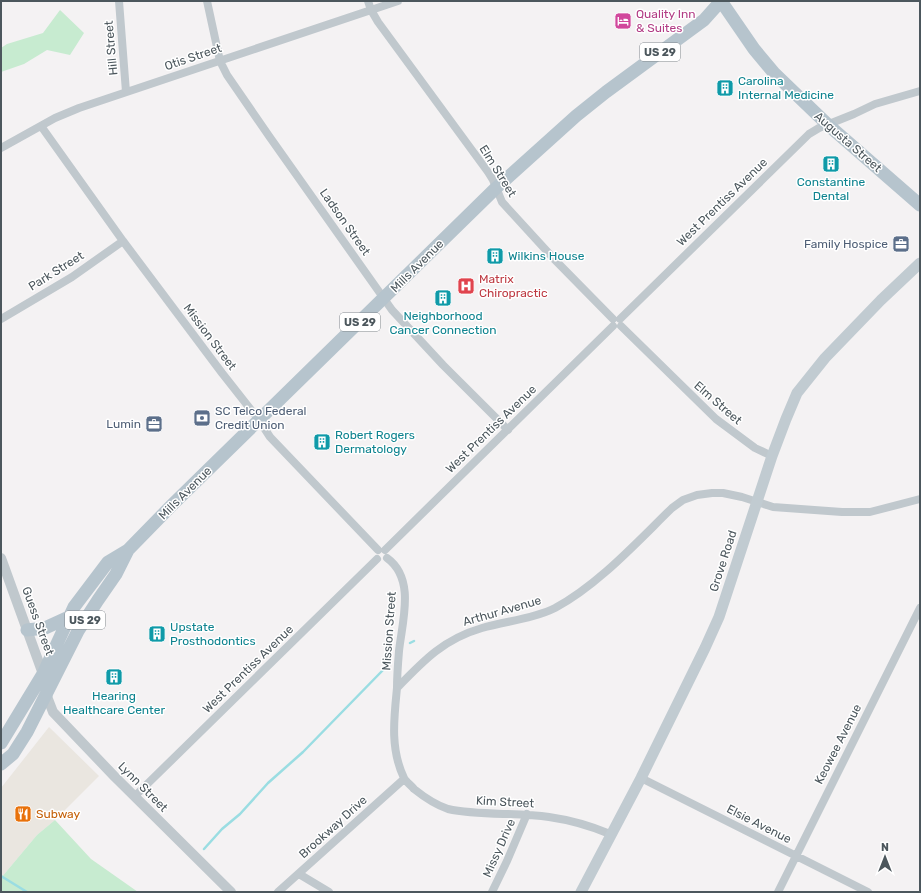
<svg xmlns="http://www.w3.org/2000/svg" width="921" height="893" viewBox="0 0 921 893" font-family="Rubik,sans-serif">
  <rect width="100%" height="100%" fill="#f4f2f3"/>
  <path fill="#eae6e0" d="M49,727L99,776L55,820L37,835L1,878V788Z"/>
  <path fill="#c7ebd0" d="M60,10L84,33L70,55L47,50L24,64L1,72V48L7,44L43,33Z
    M55,820L91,859L138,892H1V878L37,835Z"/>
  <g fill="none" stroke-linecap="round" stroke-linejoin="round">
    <path stroke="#9adde2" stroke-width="2.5" d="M410,643L414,641
      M204,849L222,829L240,814L268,783L303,752L384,669
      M1,876L27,892"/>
    <path stroke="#c0c8cd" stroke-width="8" d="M119,1L126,92
      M207,1L220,61L227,75L269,136L392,310L443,365L508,430
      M368,1L371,10L378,22L488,172L493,180L502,202L555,260L613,319
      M41,126L123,241L222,373L259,420L270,437L378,550
      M1,148L55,118L79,108L398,1
      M1,319L72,277L123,241
      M620,319L809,134L819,128L854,114L875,104L920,91
      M621,326L716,419L755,448L772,456
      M385,550L613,326
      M387,558C416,579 402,622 399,651C398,663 397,675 397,688
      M641,778L868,892
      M135,796L377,559
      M610,834C591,826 570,820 549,817C517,812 479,816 448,809C436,805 424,797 414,789C411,785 406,782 404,778C390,749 394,718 397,688C424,660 444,639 482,628C506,621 533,619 555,608C598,585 637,542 672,508L683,500L697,495L712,493H723L742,497L773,507L842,512H870L920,499
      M299,874L329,892
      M278,892L404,779
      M492,892L507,861L527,814
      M778,892L920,608"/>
    <path stroke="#c0c8cd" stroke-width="10" d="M1,558L43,674L48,699L53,712L115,777L231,892"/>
    <path stroke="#c1cbd1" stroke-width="11" d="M581,892L641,778L705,648L719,617L772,456L786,419L797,393L825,358L881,300L920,263"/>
    <path stroke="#b6c4cd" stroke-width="13" d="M721,1L754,49L774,73L827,124L920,205
      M27,630L45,628L69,617
      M1,743L43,674L74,607L108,562L128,550L173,504L496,188L576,116L606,92L704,20L721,1
      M1,764L13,754L27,732L78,631L98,600L116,574L128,550"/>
  </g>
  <defs>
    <g id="hotel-square" transform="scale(0.9)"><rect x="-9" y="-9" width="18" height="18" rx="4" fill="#d1479c" stroke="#fff"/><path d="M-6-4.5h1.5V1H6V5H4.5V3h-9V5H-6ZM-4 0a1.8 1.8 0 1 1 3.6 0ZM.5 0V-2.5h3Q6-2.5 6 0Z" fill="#fff"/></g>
    <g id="building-square" transform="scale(0.9)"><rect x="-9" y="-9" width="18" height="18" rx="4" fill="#0f9aa8" stroke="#fff"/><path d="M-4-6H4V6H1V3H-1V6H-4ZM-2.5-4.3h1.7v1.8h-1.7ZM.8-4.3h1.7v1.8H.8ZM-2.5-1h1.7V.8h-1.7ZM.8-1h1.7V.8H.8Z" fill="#fff"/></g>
    <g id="office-square" transform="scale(0.9)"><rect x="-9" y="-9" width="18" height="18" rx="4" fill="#5c6f8a" stroke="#fff"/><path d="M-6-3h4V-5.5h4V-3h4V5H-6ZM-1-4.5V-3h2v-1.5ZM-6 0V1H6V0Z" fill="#fff"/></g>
    <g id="hospital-square" transform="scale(0.9)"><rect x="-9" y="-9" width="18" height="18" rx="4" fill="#e0444e" stroke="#fff"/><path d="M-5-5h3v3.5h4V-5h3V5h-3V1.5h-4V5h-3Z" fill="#fff"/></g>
    <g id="bank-square" transform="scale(0.9)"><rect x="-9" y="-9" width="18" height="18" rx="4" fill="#5c6f8a" stroke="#fff"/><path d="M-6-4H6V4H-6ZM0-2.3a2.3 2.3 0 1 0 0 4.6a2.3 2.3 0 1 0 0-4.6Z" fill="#fff"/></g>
    <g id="restaurant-square" transform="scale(0.9)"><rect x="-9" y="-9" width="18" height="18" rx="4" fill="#e8710a" stroke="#fff"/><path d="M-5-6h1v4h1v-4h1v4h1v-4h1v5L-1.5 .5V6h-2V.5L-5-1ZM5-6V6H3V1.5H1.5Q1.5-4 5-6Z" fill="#fff"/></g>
  </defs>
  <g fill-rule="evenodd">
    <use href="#hotel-square" x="623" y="21"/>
    <use href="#building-square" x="725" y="88"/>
    <use href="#building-square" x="831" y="164"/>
    <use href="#office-square" x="901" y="244"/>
    <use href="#building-square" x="495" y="256"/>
    <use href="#hospital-square" x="466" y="286"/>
    <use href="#building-square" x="443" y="298"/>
    <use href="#bank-square" x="202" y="418"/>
    <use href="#office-square" x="154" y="424"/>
    <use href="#building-square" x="322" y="442"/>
    <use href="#building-square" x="157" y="634"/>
    <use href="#building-square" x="114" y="677"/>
    <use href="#restaurant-square" x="23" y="814"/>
  </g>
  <g text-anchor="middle" stroke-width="3" stroke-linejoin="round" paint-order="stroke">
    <g fill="#fff" stroke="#82898e" stroke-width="1">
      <rect x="640" y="43" width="40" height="18" rx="3"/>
      <rect x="340" y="313" width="40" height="18" rx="3"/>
      <rect x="65" y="611" width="40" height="18" rx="3"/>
    </g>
    <g font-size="11" font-weight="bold" fill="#4c575d">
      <text x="660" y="56">US 29</text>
      <text x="360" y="326">US 29</text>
      <text x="85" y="624">US 29</text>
    </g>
    <g font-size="12" fill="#b23c85" stroke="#fff" text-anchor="start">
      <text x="636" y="18">Quality Inn<tspan x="636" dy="14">&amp; Suites</tspan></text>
    </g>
    <g font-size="12" fill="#4c575d" stroke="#fff">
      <text transform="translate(111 48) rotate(-95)" y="4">Hill Street</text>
      <text transform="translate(193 57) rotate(-19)" y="4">Otis Street</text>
      <text transform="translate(848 142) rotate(41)" y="4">Augusta Street</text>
      <text transform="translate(498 171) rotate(58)" y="4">Elm Street</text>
      <text transform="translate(722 202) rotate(-44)" y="4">West Prentiss Avenue</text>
      <text transform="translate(345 222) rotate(55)" y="4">Ladson Street</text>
      <text transform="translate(417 266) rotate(-45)" y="4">Mills Avenue</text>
      <text transform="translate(56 271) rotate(-32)" y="4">Park Street</text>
      <text transform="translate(210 337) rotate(53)" y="4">Mission Street</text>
      <text transform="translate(718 403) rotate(41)" y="4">Elm Street</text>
      <text transform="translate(491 429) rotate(-44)" y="4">West Prentiss Avenue</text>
      <text transform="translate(185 493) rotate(-45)" y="4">Mills Avenue</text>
      <text transform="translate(723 561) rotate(-72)" y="4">Grove Road</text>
      <text transform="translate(502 611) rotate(-16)" y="4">Arthur Avenue</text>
      <text transform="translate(38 621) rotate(70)" y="4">Guess Street</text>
      <text transform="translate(389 631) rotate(-86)" y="4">Mission Street</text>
      <text transform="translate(248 669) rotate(-44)" y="4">West Prentiss Avenue</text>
      <text transform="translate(838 744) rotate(-63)" y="4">Keowee Avenue</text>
      <text transform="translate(143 787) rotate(45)" y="4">Lynn Street</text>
      <text transform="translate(505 802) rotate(3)" y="4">Kim Street</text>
      <text transform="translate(759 824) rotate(27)" y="4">Elsie Avenue</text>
      <text transform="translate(333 827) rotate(-42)" y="4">Brookway Drive</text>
      <text transform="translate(499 848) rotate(-66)" y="4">Missy Drive</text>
    </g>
    <g font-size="12" fill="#0d838f" stroke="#fff" text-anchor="start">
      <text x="738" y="85">Carolina<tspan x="738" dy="14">Internal Medicine</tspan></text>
      <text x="831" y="186" text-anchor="middle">Constantine<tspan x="831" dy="14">Dental</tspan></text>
      <text x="508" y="260">Wilkins House</text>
      <text x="443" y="320" text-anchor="middle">Neighborhood<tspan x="443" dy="14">Cancer Connection</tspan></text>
      <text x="335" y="439">Robert Rogers<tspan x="335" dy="14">Dermatology</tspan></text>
      <text x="170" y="631">Upstate<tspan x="170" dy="14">Prosthodontics</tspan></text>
      <text x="114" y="700" text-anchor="middle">Hearing<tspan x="114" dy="14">Healthcare Center</tspan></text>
    </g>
    <g font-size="12" fill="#4e5e75" stroke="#fff" text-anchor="end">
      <text x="888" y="248">Family Hospice</text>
      <text x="215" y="415" text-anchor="start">SC Telco Federal<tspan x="215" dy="14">Credit Union</tspan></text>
      <text x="141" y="428">Lumin</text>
    </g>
    <g font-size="12" fill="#be3a42" stroke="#fff" text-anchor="start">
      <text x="479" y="283">Matrix<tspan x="479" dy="14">Chiropractic</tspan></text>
    </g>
    <g font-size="12" fill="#c56008" stroke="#fff" text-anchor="start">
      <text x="36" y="818">Subway</text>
    </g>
  </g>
  <rect width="921" height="893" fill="none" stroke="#4c575d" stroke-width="4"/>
  <g transform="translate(885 857)" stroke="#ffffff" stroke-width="3" paint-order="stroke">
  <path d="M0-3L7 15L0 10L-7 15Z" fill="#4c575d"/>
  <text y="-6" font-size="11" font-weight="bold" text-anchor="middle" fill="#4c575d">N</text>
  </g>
</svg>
